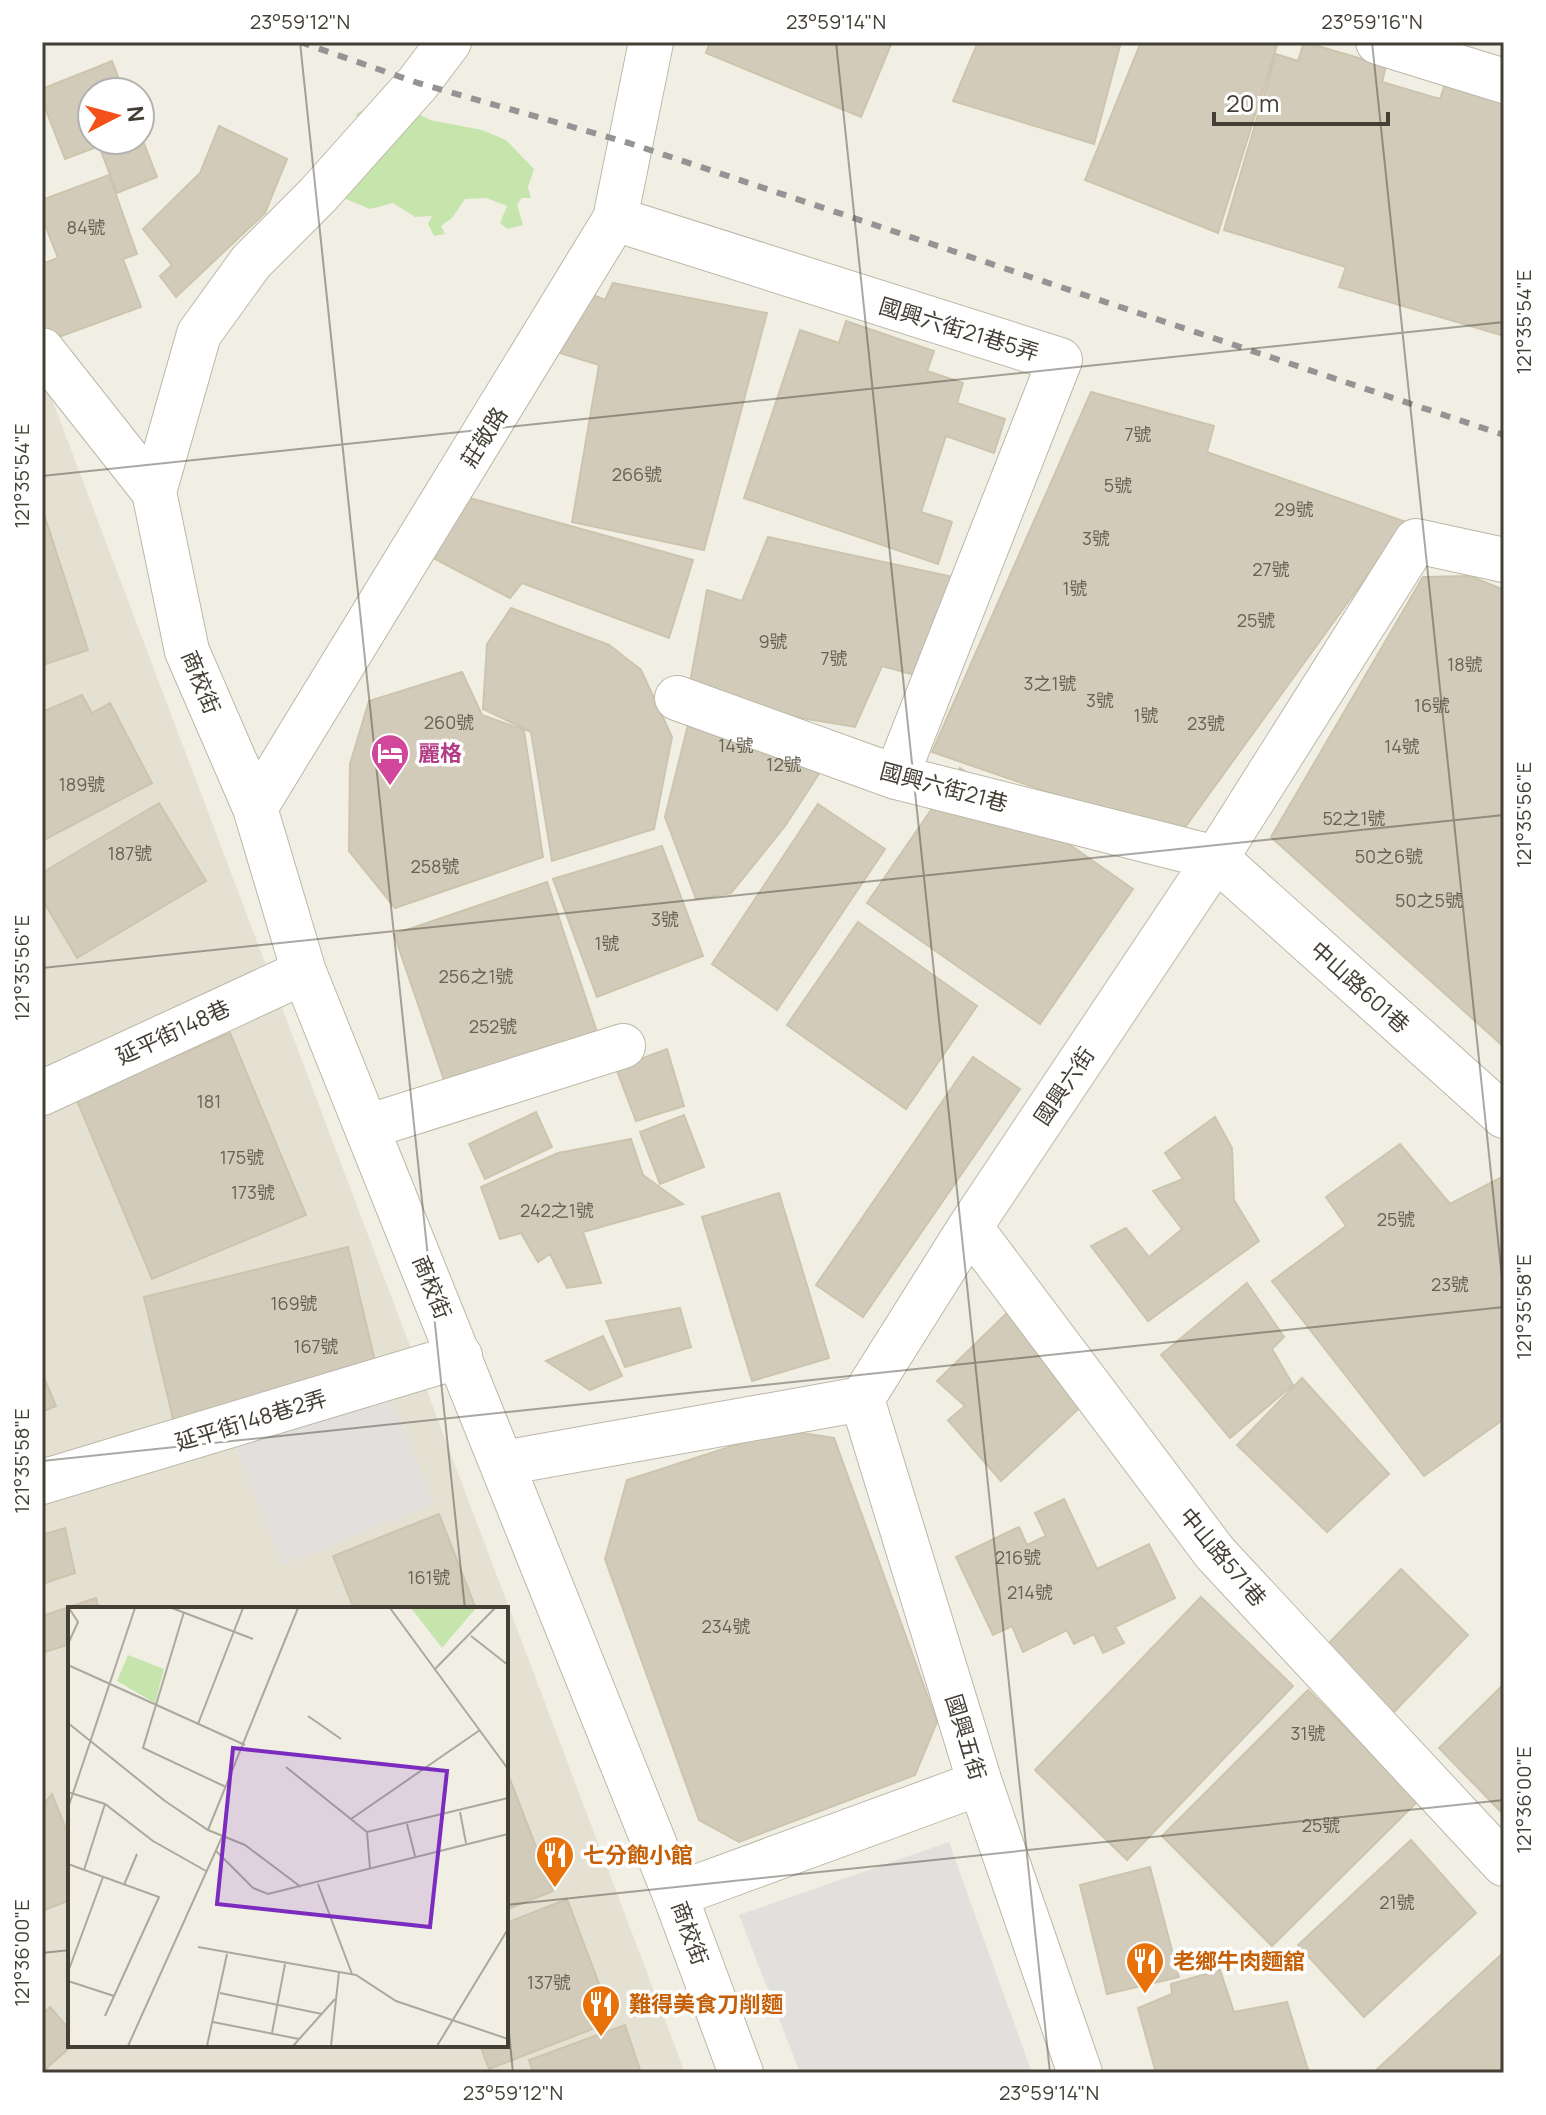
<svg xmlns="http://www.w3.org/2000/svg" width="1546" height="2115" viewBox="0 0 1546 2115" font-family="Manrope,'Noto Sans TC',sans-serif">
  <rect width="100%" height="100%" fill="#f1efe4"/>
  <path fill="#e5e1d2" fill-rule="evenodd" d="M42,373L685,2073H42ZM70,1609H506V2045H70Z"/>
  <path fill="#c6e5ad" d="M370,106L407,108L430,120L482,130L506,140L534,169L528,187L531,198H522L517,204L523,225L507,229L500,223L507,206L486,198L465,199L452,218L441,226L445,234L434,236L428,224L432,216L415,217L393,203L370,209L343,198L359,128L356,114Z"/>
  <path fill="#e2e0dc" d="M386,1384L434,1504L282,1565L235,1445Z
    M949,1842L1032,2073H800L739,1915Z"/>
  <path fill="#d3cbba" stroke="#cdc4ad" stroke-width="2" d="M710,42H892L861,117L706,53Z
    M978,42H1121L1094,144L953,101Z
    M1141,42H1278L1218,233L1085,180Z
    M1304,42L1386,66L1382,82L1440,99L1446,81L1504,98V336L1339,287L1346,267L1224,230L1276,54L1298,61Z
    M112,61L124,92H92V140H140V133L157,177L117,193L99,146L65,159L42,100V89Z
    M219,126L287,159L265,213L176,297L160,276L172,265L143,229L200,173Z
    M109,175L137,254L123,259L141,307L42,343V264L58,258L42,217V200Z
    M613,283L767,313L704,550L572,522L599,365L557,352L581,290L605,300Z
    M846,321L934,351L927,371L963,383L957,403L1005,419L994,453L946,436L921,512L952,522L938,564L744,498L800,330L839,343Z
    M1091,392L1214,426L1207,452L1406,522L1178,837L932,752Z
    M459,495L693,560L669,638L522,583L510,598L435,559Z
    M42,508L88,650L42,665Z
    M768,537L953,577L915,675L882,666L855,727L687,699L707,590L742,601Z
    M1470,576L1504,590V1047L1271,837L1423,577Z
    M511,608L609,645L641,670L672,737L654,829L552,861L531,732L483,709L487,644Z
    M462,672L482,715L524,730L543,857L395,908L349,851L350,764L369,701Z
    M82,695L92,713L110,703L152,783L42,841V712Z
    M692,709L828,760L785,826L731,893L696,899L665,817Z
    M960,768L1133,889L1040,1024L867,903Z
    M159,803L206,881L77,958L42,899V873Z
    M818,804L885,849L777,1010L712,964Z
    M662,846L703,956L597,997L553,879Z
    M547,882L598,1035L446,1086L394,934Z
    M858,922L977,1006L906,1109L787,1025Z
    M230,1033L306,1215L152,1279L76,1098Z
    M667,1049L684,1106L636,1121L616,1068Z
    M973,1057L1020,1089L863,1317L816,1285Z
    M536,1112L552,1147L485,1179L469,1144Z
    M684,1115L704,1167L660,1184L640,1132Z
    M1215,1117L1232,1148L1234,1200L1259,1241L1148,1321L1091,1246L1126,1228L1149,1257L1182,1229L1153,1191L1183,1179L1165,1153Z
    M631,1139L643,1175L683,1204L583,1232L601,1283L567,1288L550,1254L538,1262L521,1233L500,1239L481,1187L558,1153Z
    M1400,1144L1450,1204L1504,1176V1419L1424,1476L1272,1281L1346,1226L1326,1197Z
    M779,1193L829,1358L752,1381L702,1217Z
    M348,1247L378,1374L174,1423L144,1297Z
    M1247,1283L1284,1337L1272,1349L1293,1385L1230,1438L1161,1355Z
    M680,1308L691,1347L625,1367L606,1321Z
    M1007,1313L1088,1400L1001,1481L948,1420L965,1406L937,1381Z
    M603,1336L622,1376L590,1390L546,1361Z
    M42,1373L56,1406L42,1412Z
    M1302,1378L1389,1474L1327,1532L1237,1445Z
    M782,1430L834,1438L937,1722L915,1775L739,1842L699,1820L605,1559L627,1480Z
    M1064,1499L1097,1569L1149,1544L1175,1598L1115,1627L1124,1643L1103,1653L1094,1634L1074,1644L1067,1630L1023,1652L1012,1626L993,1635L956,1557L1019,1527L1027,1545L1046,1536L1035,1513Z
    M439,1514L476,1609H354L333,1556Z
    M65,1528L75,1573L42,1584V1535Z
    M1401,1569L1468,1635L1393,1713L1325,1647Z
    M1201,1597L1293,1686L1127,1860L1035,1770Z
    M96,1598L99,1609H70V1644L42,1653V1616Z
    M1504,1684V1815L1439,1748Z
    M1308,1690L1418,1801L1272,1946L1162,1836Z
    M506,1769L553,1891L506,1910Z
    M52,1794L70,1839V1900L42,1911V1806Z
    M1411,1840L1476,1913L1364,2017L1298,1945Z
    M1150,1867L1179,1977L1107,1994L1080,1885Z
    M567,1899L613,2021L489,2069L480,2045H506V1923Z
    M1504,1952V2073H1373Z
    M1220,1970L1234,2012L1287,2002L1309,2073H1156L1138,2008L1172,1994L1171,1984Z
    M50,2007L70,2030V2045H73L42,2072V2015Z
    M625,2025L641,2073H533L529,2060Z"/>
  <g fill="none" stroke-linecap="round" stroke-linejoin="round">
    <g stroke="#bcb7a7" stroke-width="46">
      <path id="minor" d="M449,42L418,83L318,195L251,262L199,334L154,492L187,651L255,808L304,972L675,1895L741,2073
        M1378,42L1504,81
        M615,219L1060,360L896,777
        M42,350L154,492
        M677,698L896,777L1216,858L1504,1116
        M255,808L615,219L651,42
        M42,1093L304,972
        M367,1127L623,1046
        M970,1227L1215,1553L1504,1864
        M862,1399L980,1783L1080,2073
        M503,1463L862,1399L970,1227L1216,858L1416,541L1504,560
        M42,1482L460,1356
        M675,1895L980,1783"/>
    </g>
    <use href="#minor" stroke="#fff" stroke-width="44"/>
    <path stroke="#949494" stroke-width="6" stroke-dasharray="10 10" stroke-linecap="butt" d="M300,42L418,83L629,143L1504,435"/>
  </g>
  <path fill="none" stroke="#433f34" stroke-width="2" stroke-opacity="0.45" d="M300,42L465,1609M836,42L1050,2073M1372,42L1504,1297M42,476L1504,322M42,968L1504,815M42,1461L1504,1307M506,1905L1504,1800M42,1953L70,1950M506,2002L513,2073"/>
  <defs>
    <g id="hotel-pin" transform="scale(2)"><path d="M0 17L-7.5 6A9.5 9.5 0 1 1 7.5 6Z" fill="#d1479c" stroke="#fff"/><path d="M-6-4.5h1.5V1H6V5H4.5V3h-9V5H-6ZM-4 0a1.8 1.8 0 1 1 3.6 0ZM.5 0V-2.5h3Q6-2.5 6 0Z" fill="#fff"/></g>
    <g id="restaurant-pin" transform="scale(2)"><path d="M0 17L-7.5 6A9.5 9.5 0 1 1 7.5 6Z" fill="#e8710a" stroke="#fff"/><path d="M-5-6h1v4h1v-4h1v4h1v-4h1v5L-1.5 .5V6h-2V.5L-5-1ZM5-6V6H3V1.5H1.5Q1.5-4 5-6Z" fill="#fff"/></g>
  </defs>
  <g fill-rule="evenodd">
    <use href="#hotel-pin" x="390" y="753"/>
    <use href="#restaurant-pin" x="555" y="1855"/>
    <use href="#restaurant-pin" x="1145" y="1961"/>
    <use href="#restaurant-pin" x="601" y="2004"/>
  </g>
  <g text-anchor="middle" stroke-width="7" stroke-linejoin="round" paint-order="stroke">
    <g font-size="18" fill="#676256">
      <text x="86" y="234">84號</text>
      <text x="1138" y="441">7號</text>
      <text x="637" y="481">266號</text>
      <text x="1118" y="492">5號</text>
      <text x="1294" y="516">29號</text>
      <text x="1096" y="545">3號</text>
      <text x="1271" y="576">27號</text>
      <text x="1075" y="595">1號</text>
      <text x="1256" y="627">25號</text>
      <text x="773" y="648">9號</text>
      <text x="834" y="665">7號</text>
      <text x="1465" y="671">18號</text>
      <text x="1050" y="690">3之1號</text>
      <text x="1100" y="707">3號</text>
      <text x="1432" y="712">16號</text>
      <text x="1146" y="722">1號</text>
      <text x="449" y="729">260號</text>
      <text x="1206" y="730">23號</text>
      <text x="736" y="752">14號</text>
      <text x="1402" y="753">14號</text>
      <text x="784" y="771">12號</text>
      <text x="82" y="791">189號</text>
      <text x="1354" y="825">52之1號</text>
      <text x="130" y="860">187號</text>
      <text x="1389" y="863">50之6號</text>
      <text x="435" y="873">258號</text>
      <text x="1429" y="907">50之5號</text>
      <text x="665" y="926">3號</text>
      <text x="607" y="950">1號</text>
      <text x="476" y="983">256之1號</text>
      <text x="493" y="1033">252號</text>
      <text x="209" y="1108">181</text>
      <text x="242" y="1164">175號</text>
      <text x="253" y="1199">173號</text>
      <text x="557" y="1217">242之1號</text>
      <text x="1396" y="1226">25號</text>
      <text x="1450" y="1291">23號</text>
      <text x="294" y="1310">169號</text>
      <text x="316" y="1353">167號</text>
      <text x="1018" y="1564">216號</text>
      <text x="429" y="1584">161號</text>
      <text x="1030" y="1599">214號</text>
      <text x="726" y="1633">234號</text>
      <text x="1308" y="1740">31號</text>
      <text x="1321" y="1832">25號</text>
      <text x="1397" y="1909">21號</text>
      <text x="549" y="1989">137號</text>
    </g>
    <g font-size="22" fill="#433f34" stroke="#fff">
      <text transform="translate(959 329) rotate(17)" y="8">國興六街21巷5弄</text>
      <text transform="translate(484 437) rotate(-58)" y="8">莊敬路</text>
      <text transform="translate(201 682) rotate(68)" y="8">商校街</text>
      <text transform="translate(944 787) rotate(15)" y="8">國興六街21巷</text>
      <text transform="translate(1360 987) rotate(42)" y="8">中山路601巷</text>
      <text transform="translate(173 1032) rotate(-25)" y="8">延平街148巷</text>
      <text transform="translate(1064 1086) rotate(-56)" y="8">國興六街</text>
      <text transform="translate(432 1287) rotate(68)" y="8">商校街</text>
      <text transform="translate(251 1420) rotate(-17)" y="8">延平街148巷2弄</text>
      <text transform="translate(1223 1557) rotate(50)" y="8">中山路571巷</text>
      <text transform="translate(966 1737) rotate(73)" y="8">國興五街</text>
      <text transform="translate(690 1933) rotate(70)" y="8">商校街</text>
    </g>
    <g font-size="22" font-weight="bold" fill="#b23c85" stroke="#fff" text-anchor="start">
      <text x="418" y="761">麗格</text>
    </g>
    <g font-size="22" font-weight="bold" fill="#c56008" stroke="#fff" text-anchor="start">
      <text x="583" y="1863">七分飽小館</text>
      <text x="1173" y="1969">老鄉牛肉麵舘</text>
      <text x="629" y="2012">難得美食刀削麵</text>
    </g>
  </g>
  <g transform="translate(68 1607)">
    <rect width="440" height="440" fill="#f1efe4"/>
    <path d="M343,1H408L374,41ZM60,48L96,62L87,96L49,74Z" fill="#c6e5ad"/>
    <path fill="none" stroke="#aba99e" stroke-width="2" d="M104,1L185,32M322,1L440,162M116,5L75,141L158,180M403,29L440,58M0,37L10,15L1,1M0,58L177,138M366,63L427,1M240,109L273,132M0,116L97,194L140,223L177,238L233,280M130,117L175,1M218,160L299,225L302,262M0,185L37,197L85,234L138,264M0,201L67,1M392,205L398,236M283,212L412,123M339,217L347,249M140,223L230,1M299,225L440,191M148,244L185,281L200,287L440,227M0,257L91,290L37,409M16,263L37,197M250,277L284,367M56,278L69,247M130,340L288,368L328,394L440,432M0,365L35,270M0,374L46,389M152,386L254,407M145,415L231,432M204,426L217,357M60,439L154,230M139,439L159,347M225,439L267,392M263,439L271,365M369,439L440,322"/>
    <path fill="#7b2cbf" fill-opacity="0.15" stroke="#7b2cbf" stroke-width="4" d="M165,141L379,164L362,320L149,297Z"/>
    <rect width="440" height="440" fill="none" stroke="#433f34" stroke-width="4"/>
  </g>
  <rect width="1546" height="2115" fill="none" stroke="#ffffff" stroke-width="88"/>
  <g transform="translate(116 116) rotate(84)"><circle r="38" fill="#ffffff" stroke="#b4b2ae" stroke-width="2"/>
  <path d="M0-6L14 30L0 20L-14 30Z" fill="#f35119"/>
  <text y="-12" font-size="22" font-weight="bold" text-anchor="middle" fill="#433f34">N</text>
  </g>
  <path d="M1214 112v12h174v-12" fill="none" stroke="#433f34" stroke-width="4"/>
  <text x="1226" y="112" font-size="24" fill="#433f34" stroke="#ffffff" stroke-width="6" paint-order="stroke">20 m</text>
  <rect x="44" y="44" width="1458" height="2027" fill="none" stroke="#433f34" stroke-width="3"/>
  <g font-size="20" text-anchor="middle" fill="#433f34">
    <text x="300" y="29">23°59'12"N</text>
    <text x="836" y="29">23°59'14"N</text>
    <text x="1372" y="29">23°59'16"N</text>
    <text transform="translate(1524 322) rotate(-90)" y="7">121°35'54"E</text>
    <text transform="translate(22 476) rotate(-90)" y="7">121°35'54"E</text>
    <text transform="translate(1524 815) rotate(-90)" y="7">121°35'56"E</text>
    <text transform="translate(22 968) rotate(-90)" y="7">121°35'56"E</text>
    <text transform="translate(1524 1307) rotate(-90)" y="7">121°35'58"E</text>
    <text transform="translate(22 1461) rotate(-90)" y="7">121°35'58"E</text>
    <text transform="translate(1524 1800) rotate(-90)" y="7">121°36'00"E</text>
    <text transform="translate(22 1953) rotate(-90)" y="7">121°36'00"E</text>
    <text x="513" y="2100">23°59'12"N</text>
    <text x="1049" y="2100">23°59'14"N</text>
  </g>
</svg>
